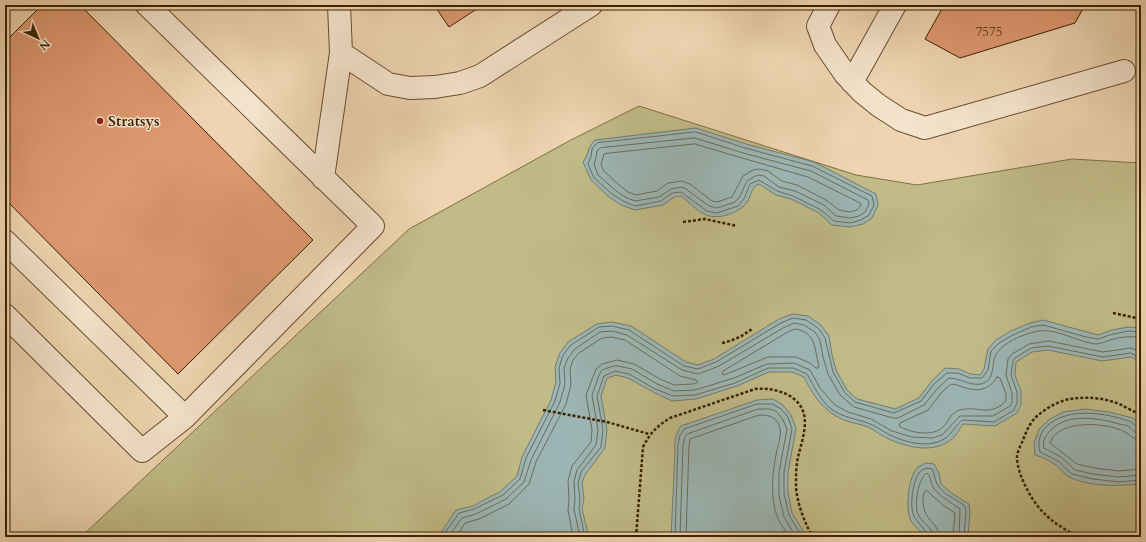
<svg xmlns="http://www.w3.org/2000/svg" width="1146" height="542" viewBox="0 0 1146 542" font-family="Cardo,serif">
  <rect width="100%" height="100%" fill="#eed4b1"/>
  <filter id="stains"><feTurbulence type="fractalNoise" baseFrequency=".005" numOctaves="4"/><feColorMatrix values="0 0 0 0 .2 0 0 0 0 .09 0 0 0 0 .02 0 0 0 .5 -.17"/></filter>
  <radialGradient id="worn" r=".72"><stop offset=".6" stop-color="#630" stop-opacity="0"/><stop offset="1" stop-color="#630" stop-opacity=".3"/></radialGradient>
  <path fill="#c0bb87" stroke="#7d6e44" d="M639,106L856,175L917,185L1072,159L1141,163V537H81L409,229L569,141Z"/>
  <path fill="#9cb6b5" stroke="#757b6d" d="M696,128L746,144L814,162L876,194L878,205L872,218L863,224L850,227L832,225L819,213L791,199L776,195L759,184C750,189 752,193 748,201C740,213 719,220 706,215C697,211 689,202 681,196L674,197L663,205L635,210L621,205L609,197L591,180L583,162C590,153 586,149 595,140Z
    M793,314L808,316L821,325L829,336L832,355L836,370L847,390L857,399L895,409L919,398L931,382L945,368L959,369L970,374L980,375L984,369L988,349L996,340L1011,331L1030,323L1043,320L1098,335L1112,330L1128,327L1141,328V383V368L1137,360L1131,357L1102,361L1048,350L1032,352L1016,362L1015,375L1021,391V405L1017,413L995,426L963,424C959,430 955,438 948,442C930,453 906,447 889,439C881,436 875,430 868,427C860,424 852,423 844,420C824,412 813,396 804,377L792,372H769L737,386L696,399L672,401L653,392L628,378L616,375L607,378L601,396L607,430L605,448L585,475L582,483L584,499L582,509L589,537H438L456,510L473,506L501,491L517,476L522,457L551,400L556,382L555,367L560,353L568,342L597,324L612,322L631,326L686,362L698,365L714,359L779,319Z
    M773,399L783,405L791,415L796,428L788,473V493L792,513L807,537H671L675,453C674,443 675,435 681,426L757,400Z
    M1085,409L1109,412L1133,418L1141,426V484C1119,486 1092,487 1071,478C1066,476 1061,470 1057,466C1050,461 1043,457 1035,455L1034,443L1039,429L1050,419L1063,412Z
    M926,463L934,464L939,473L941,484L953,494L969,504L970,512L968,537H926C920,531 910,523 909,515C906,504 909,476 917,468C919,466 923,465 926,463Z"/>
  <g fill="none" stroke-linecap="round" stroke-linejoin="round">
    <path stroke="#6b6c5b" stroke-width="1" d="M696,132L745,148L812,166L872,196L874,205L869,215L861,220L850,223L834,221L821,210L793,196L777,191L759,180L750,184L744,199L738,206L717,213L707,211L681,192L672,193L661,201L635,206L623,201L612,194L594,178L588,164L591,157L592,149L597,143Z
      M695,138L743,153L811,171L868,200L869,204L865,212L859,216L850,218L836,216L824,205L795,191L779,187L764,176L760,175L755,176L747,181L740,196L735,202L717,208L709,206L686,189L682,187L671,189L659,197L635,201L625,197L615,190L598,175L594,164L596,158L597,151L600,148Z
      M695,144L742,158L808,177L860,203L861,205L857,210L850,212L839,210L826,200L797,185L782,181L768,171L760,169L753,170L743,176L732,197L717,202L712,201L690,184L682,181L668,183L657,191L636,195L628,192L619,185L604,171L601,165L604,154Z
      M795,329C817,332 814,349 819,366L818,368H816L810,363L796,357H768L724,375L722,374L723,371L786,333Z
      M997,377L1000,378L1006,394V401C989,418 978,405 960,410C951,412 949,421 943,427C933,437 910,433 899,426L900,423L928,410L942,392L951,384C957,384 961,387 966,388C980,392 990,389 997,377Z
      M1141,429C1136,428 1135,425 1131,422C1128,420 1123,420 1119,418C1097,412 1065,409 1047,426C1040,433 1037,442 1040,452L1058,461L1072,474L1093,479L1119,482L1141,480
      M1141,434C1134,434 1133,429 1128,426C1126,425 1122,425 1119,424C1099,418 1068,413 1052,429C1046,434 1042,441 1044,448L1061,457L1075,470L1093,474L1119,477L1141,475
      M1141,440C1133,440 1131,435 1125,432C1107,422 1057,419 1050,443L1077,464L1094,468L1119,471L1141,469
      M442,537L459,513L474,509L503,495L520,479L526,458L555,401L560,383L559,368L563,355L571,345L599,327L612,326L629,330L684,366L698,369L716,362L781,323L793,318L806,320L818,328L825,338L833,372L845,393L855,402L894,413L921,401L934,384L947,373H958L970,378H982L988,370L991,351L999,343L1013,335L1031,327L1043,325L1086,337L1098,339L1113,334L1129,331L1141,332
      M448,537L462,518L476,514L506,499L524,482L531,460L560,402L565,384L564,368L568,358L575,349L600,332L612,331L627,335L682,370L698,374L719,366L783,328L794,323L804,325L815,332L820,340L823,357L828,374L840,395L854,407L893,418H898L924,405L938,388L949,378C959,378 970,386 981,384C997,380 990,362 997,353C1004,342 1022,335 1034,332C1054,326 1076,342 1096,344C1102,344 1108,340 1114,339C1123,336 1132,337 1141,337
      M456,537L465,523L479,519L509,504L529,484L536,462L566,404L571,385L570,369L573,360L579,353L602,338L612,337L625,340L680,376L696,380L698,382L693,384L674,385L660,379L634,364L617,360L602,364L596,369L586,395L592,430L591,442L572,466L568,481L569,499L568,510L573,537
      M580,537L574,509L575,499L574,481L577,470L596,445L598,430L592,395L599,375L602,370L613,366H618L632,369L657,384L674,391L695,390L734,378L767,364L794,363L810,370L820,388L835,405L848,412L871,419L892,431L912,437L932,438L942,435L960,416H993L1010,406L1012,402V393L1006,375L1008,359L1012,354L1029,344L1049,341L1103,352L1131,348L1141,352
      M585,537L579,509L580,499L578,483L581,472L601,447L603,430L597,396L604,376L615,371L629,374L655,389L673,396L695,395L735,383L768,368H793L807,374C814,386 820,400 831,409C842,417 856,419 868,423C876,426 882,431 890,435C902,441 920,446 934,443C951,439 951,430 962,420L994,422L1014,410L1017,403V392L1011,375L1013,361L1015,358L1031,348L1048,346L1103,357L1131,353L1141,359
      M675,537L678,444L680,435L684,429L757,404H772L781,409L788,417L792,429L784,472V494L789,515L802,537
      M680,537L683,444L685,437L687,434L758,409H771L777,412L783,420L787,429L779,472V495L784,517L796,537
      M686,537L689,445L690,439L759,415C770,415 777,417 780,428C782,436 777,447 776,455C772,476 770,499 778,519C781,525 786,531 789,537
      M928,537C928,532 917,522 914,516C909,507 913,481 919,473C921,470 924,469 927,468L932,469C935,474 935,483 939,487C945,495 957,500 965,506L966,512L964,537
      M933,537C933,527 922,523 918,514C914,505 918,478 927,473C932,477 930,485 935,490C942,498 952,503 960,509L959,537
      M939,537C939,522 924,521 923,503C923,498 923,494 926,490L944,506L955,513L953,537"/>
  </g>
  <path fill="#de986f" stroke="#3a2201" d="M42,5H80L313,240L178,374L5,199V42Z
    M434,5H483L449,27Z
    M944,5H1085L1075,23L960,58L925,39Z"/>
  <g fill="none" stroke-linecap="round" stroke-linejoin="round">
    <g stroke="#674e2d" stroke-width="24">
      <path id="minor" d="M829,5L818,26L825,45L845,74L862,92L878,105L901,120L925,128L1124,71
        M341,53L388,84L410,88L435,87L460,83L480,76L591,5
        M852,82L895,5
        M323,178L341,53L339,5
        M5,241L185,417
        M5,315L142,451L185,417L373,226L147,5"/>
    </g>
    <path stroke="#3a2201" stroke-width="2.5" stroke-dasharray="3 2" stroke-linecap="butt" d="M683,222L705,219L737,226
      M1113,313L1141,319
      M722,343C735,340 743,336 753,328
      M543,410L607,422L649,434
      M636,537L643,447C650,433 656,427 670,418L755,389C768,388 779,390 790,396C814,411 803,436 798,457C796,466 796,476 796,485C796,500 805,525 813,537
      M1079,537C1068,531 1056,525 1046,515C1033,504 1017,475 1017,457C1017,452 1021,445 1023,440C1026,432 1029,425 1034,419C1046,407 1063,398 1080,398C1093,397 1107,399 1119,404C1126,407 1133,412 1141,414"/>
    <use href="#minor" stroke="#f4e3cc" stroke-width="22"/>
  </g>
  <circle fill="#8f2418" stroke="#f4e3cc" stroke-width="1.5" cx="100" cy="121" r="4"/>
  <g text-anchor="middle" stroke-width="3" stroke-linejoin="round" paint-order="stroke">
    <g font-size="13" fill="#63401c">
      <text x="989" y="36">7575</text>
    </g>
    <g font-size="15" font-weight="bold" fill="#3a2201" stroke="#f4e3cc" text-anchor="start">
      <text x="108" y="126">Stratsys</text>
    </g>
  </g>
  <rect width="1146" height="542" fill="none" stroke="#eed4b1" stroke-width="20"/>
  <rect x="6" y="6" width="1134" height="530" fill="none" stroke="#3a2201" stroke-width="2"/>
  <rect x="10" y="10" width="1126" height="522" fill="none" stroke="#3a2201"/>
  <g transform="translate(38 38) rotate(136)" stroke="#f4e3cc" stroke-width="3" paint-order="stroke">
  <path d="M0-3L7 15L0 10L-7 15Z" fill="#3a2201"/>
  <text y="-6" font-size="11" font-weight="bold" text-anchor="middle" fill="#3a2201">N</text>
  </g>
  <rect width="100%" height="100%" filter="url(#stains)"/>
  <rect width="100%" height="100%" fill="url(#worn)"/>
</svg>
